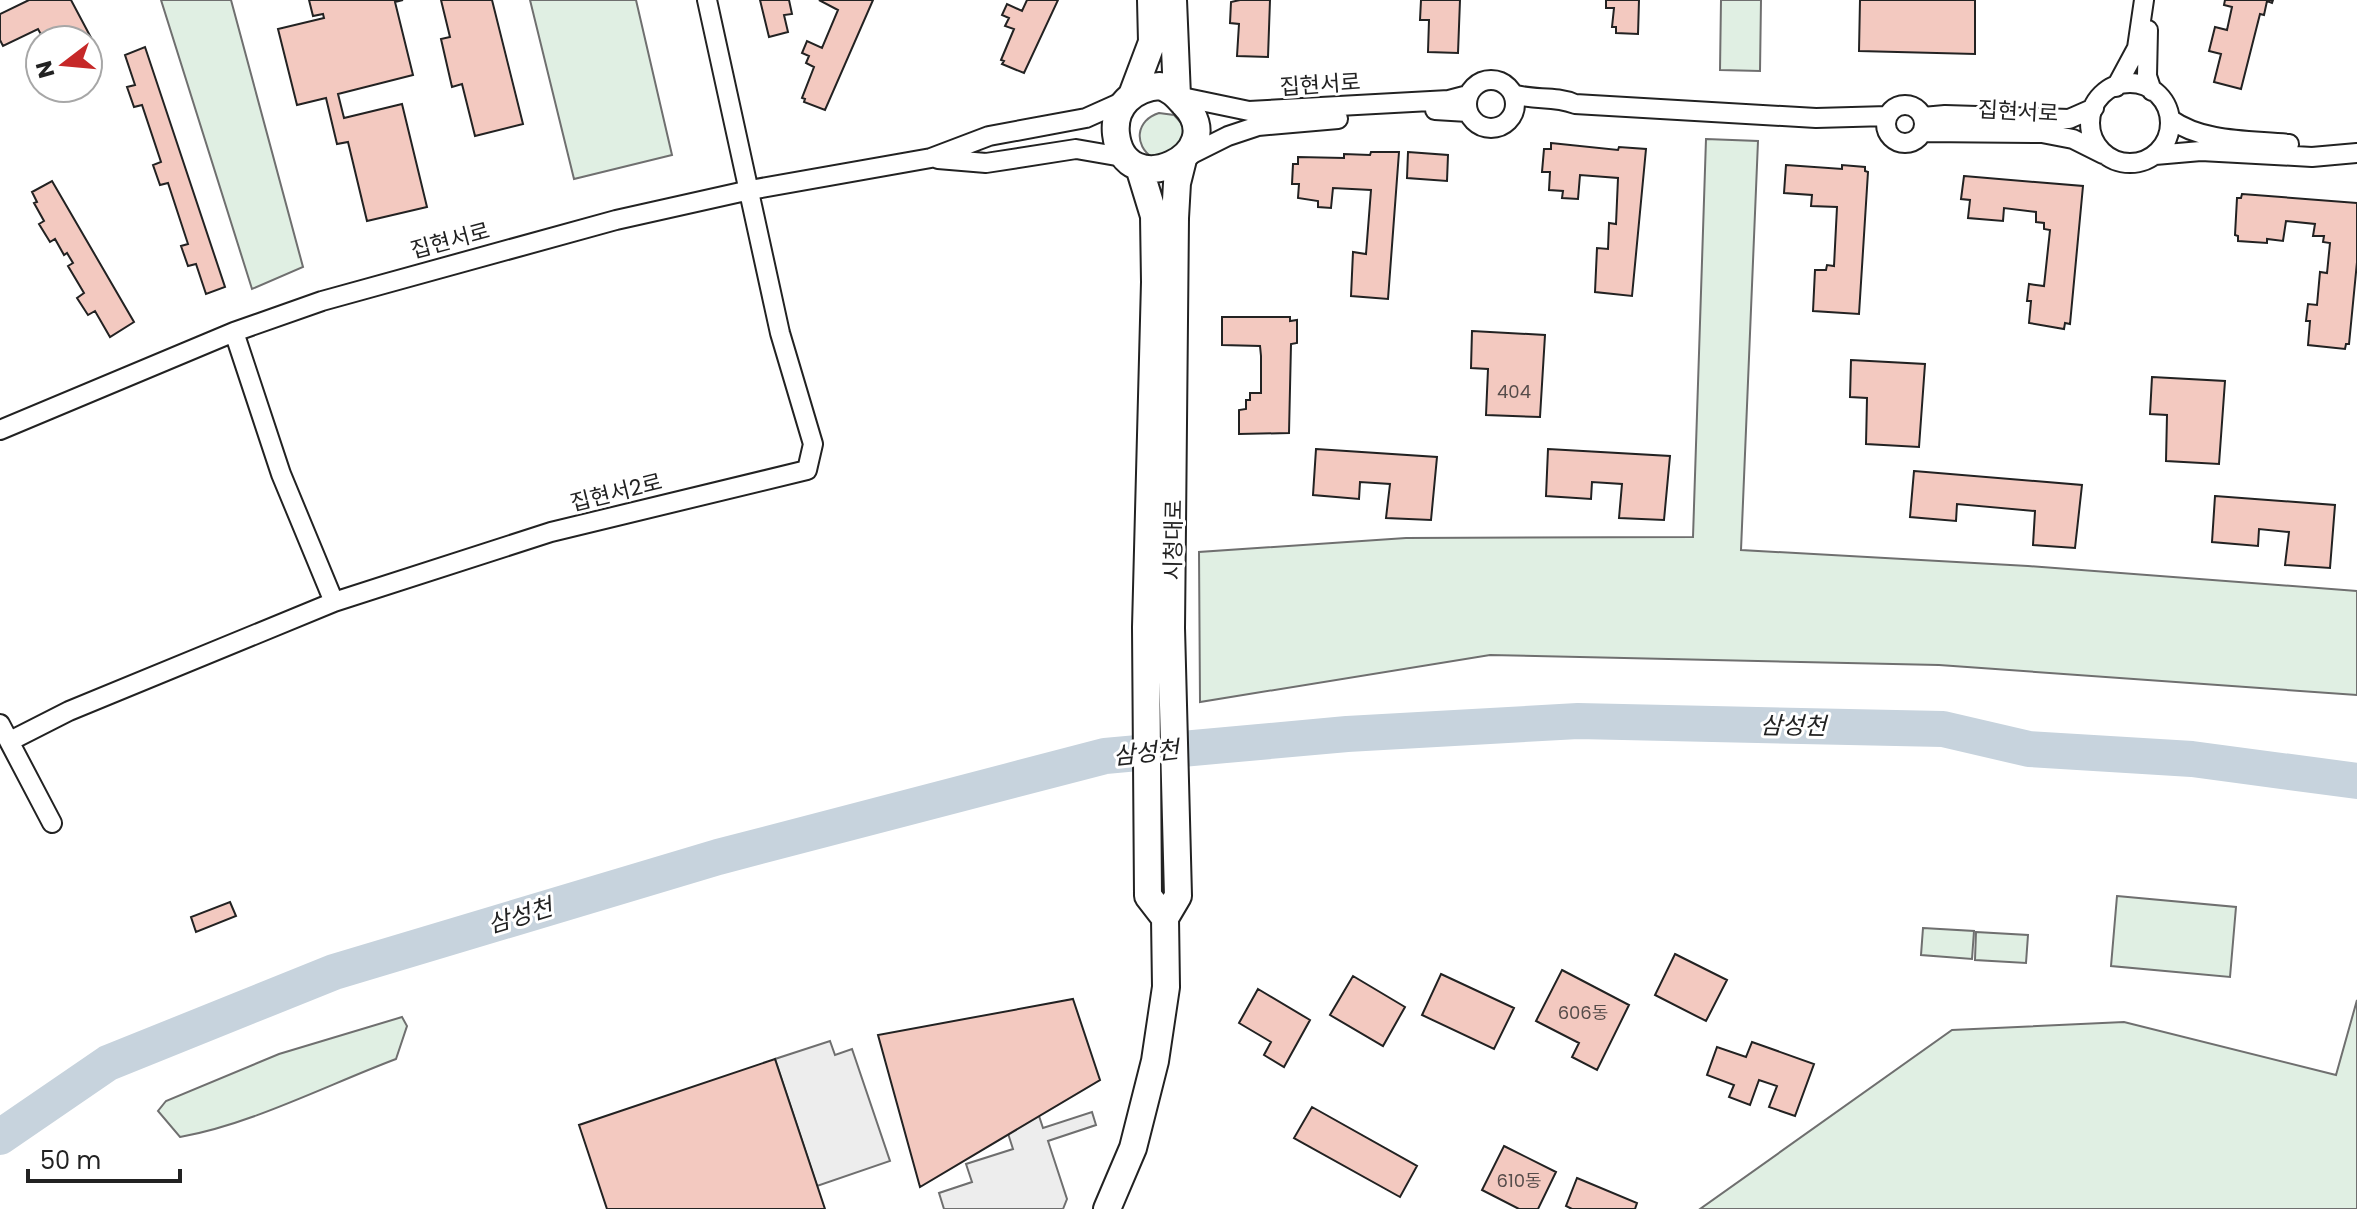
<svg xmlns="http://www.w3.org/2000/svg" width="2357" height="1209" viewBox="0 0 2357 1209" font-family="Poppins,'Noto Sans KR',sans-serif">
  <rect width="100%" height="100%" fill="#fff"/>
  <path fill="#e0efe3" stroke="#6f6f6f" stroke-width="2" d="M161,0H231L303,267L252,289Z
    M530,0H636L672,155L574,179Z
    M1721,0H1761L1760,71L1720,70Z
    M1159,113L1174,115L1185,127L1182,150L1153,158C1133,145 1136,120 1159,113Z
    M1706,139L1758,141L1741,550L2028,566L2357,591V695L1939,665L1490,655L1200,702L1199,552L1406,538L1693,537Z
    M2117,896L2236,907L2230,977L2111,966Z
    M1923,928L1974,931L1972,959L1921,955Z
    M1976,932L2028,935L2026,963L1975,960Z
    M2357,1000V1209H1700L1952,1030L2124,1022L2336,1075Z
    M402,1017L407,1026L396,1059C327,1085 252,1124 180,1137L158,1111L166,1101L279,1054Z"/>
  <path fill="#ededed" stroke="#6f6f6f" stroke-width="2" d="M830,1041L835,1055L852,1049L890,1161L817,1186L775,1059Z
    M1037,1110L1043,1128L1092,1112L1096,1125L1048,1141L1067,1199L1063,1209H944L939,1193L972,1182L966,1164L1013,1149L1004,1121Z"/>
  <path fill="#c7d3dd" stroke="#6f6f6f" stroke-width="2" d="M280,984L296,989L292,1002L235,1024L222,1018L230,1003Z"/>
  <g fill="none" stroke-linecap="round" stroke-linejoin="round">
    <path stroke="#c7d3dd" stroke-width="36" d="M0,1137L108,1063L334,972L718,857L1105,756L1347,734L1578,721L1943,729L2029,749L2192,759L2357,781"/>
  </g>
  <path fill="#f3c9c0" stroke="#222" stroke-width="2" d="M29,0H71L96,47L91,51L93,54L88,56V40H53L50,34L43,38L38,29L3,46L0,40V14Z
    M309,0H403L395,2L413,75L338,94L344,118L402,104L427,207L367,221L348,142L337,144L326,98L297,105L278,29L324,18L323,14L313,16Z
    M441,0H492L523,124L475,136L462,84L452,87L441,39L450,37Z
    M760,0H789L792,14L784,15L788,32L769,37Z
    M873,0L825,110L804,102L805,99L802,98L814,67L806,63L809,56L802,53L807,41L822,48L838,10L819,0Z
    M1027,0H1058L1024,73L1002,64L1004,61L1001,60L1014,29L1005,26L1009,18L1002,15L1007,4L1022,11Z
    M1240,0H1270L1268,57L1237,56L1239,24L1230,23L1231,2Z
    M1421,0H1460L1458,53L1428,52L1429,20H1420Z
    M1606,0H1639L1638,34L1616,33V27H1612L1614,8H1606Z
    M1860,0H1975V54L1859,51Z
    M2225,0H2273L2272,3L2267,1L2264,15L2260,14L2241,89L2214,82L2221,54L2209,51L2215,27L2227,30L2232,7L2224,5Z
    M145,47L225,287L206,294L196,264L188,266L181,246L188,244L168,183L160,185L153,165L161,162L142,105L134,107L127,87L135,85L125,55Z
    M1551,143L1618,150L1619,147L1646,149L1632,296L1595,292L1597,248L1608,249L1609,223L1616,224L1618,178L1580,175L1578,199L1562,198L1563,191L1549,190L1550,172H1542L1544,149H1551Z
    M1371,152H1399L1388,299L1351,296L1353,252L1366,254L1371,190L1333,188L1331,208L1318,207V201L1298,198L1299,184H1292L1293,164H1298V157L1344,158V154L1370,155Z
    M1408,152L1448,155L1447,181L1407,178Z
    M1786,165L1842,169V165L1865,167V171L1868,172L1859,314L1813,311L1815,270H1826L1827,265L1834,266L1837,207L1811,206L1812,195L1784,193Z
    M1964,176L2083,186L2070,324L2065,323L2064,329L2029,323L2031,301H2027L2029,284L2044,286L2050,230L2044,229V223L2036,222V212L2004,208L2003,221L1968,218L1970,200L1961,199Z
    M52,181L134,322L110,337L95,311L88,315L77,298L84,293L68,266L73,263L67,253L64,255L55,239L50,242L39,224L44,221L34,203L37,202L32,192Z
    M2242,194L2357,203V262L2349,344H2346L2345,349L2308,345L2310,321H2306L2308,304L2317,305L2320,272L2327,273L2330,243L2323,242L2324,236H2313L2315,224L2286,221L2283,241L2267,239V243L2238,241V236L2235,235L2237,198H2241Z
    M1222,317H1290V321L1297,320V343L1291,344L1289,433L1239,434V410L1246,409V400H1250V393H1261V356L1260,346L1222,345Z
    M1472,331L1545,335L1540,417L1486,415L1488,369L1471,368Z
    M1851,360L1925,364L1919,447L1866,444L1867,398L1850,397Z
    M2152,377L2225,381L2219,464L2166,461L2167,415L2150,414Z
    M1316,449L1437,457L1431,520L1386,518L1390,484L1360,482L1359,499L1313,495Z
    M1548,449L1670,456L1664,520L1619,518L1622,484L1592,482L1591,499L1546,496Z
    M1914,471L2082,485L2075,548L2033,545L2035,511L1957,504L1956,521L1910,517Z
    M2215,496L2335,505L2330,568L2285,565L2289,532L2259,529L2258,546L2212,542Z
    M230,902L236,916L196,932L191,917Z
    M1675,954L1727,980L1706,1021L1655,995Z
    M1562,970L1629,1005L1597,1070L1572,1057L1579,1043L1536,1021Z
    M1441,974L1514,1008L1494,1049L1422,1015Z
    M1353,976L1405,1007L1383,1046L1330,1015Z
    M1258,989L1310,1020L1284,1067L1264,1055L1271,1042L1239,1023Z
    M1073,999L1100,1080L920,1187L878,1035Z
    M1752,1042L1814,1064L1795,1116L1769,1107L1777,1086L1759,1080L1750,1105L1729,1097L1734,1085L1707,1075L1717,1047L1746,1057Z
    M775,1059L825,1209H607L579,1125Z
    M1312,1107L1417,1166L1400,1197L1294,1138Z
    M1504,1146L1556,1172L1538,1209H1519L1482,1190Z
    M1577,1178L1637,1203L1635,1209H1572L1566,1206Z"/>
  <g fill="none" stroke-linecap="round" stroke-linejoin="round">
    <g stroke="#222" stroke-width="22">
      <path id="street" d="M2148,30L2147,76L2152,91
        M1467 104a24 24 0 1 1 48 0a24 24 0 1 1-48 0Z
        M2090 123a40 40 0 1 1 80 0a40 40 0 1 1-80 0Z
        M2116,87L2137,48L2144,0
        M1513,94C1534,101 1554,95 1575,104L1816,118L1888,116
        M1177,96L1249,111L1449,100L1468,95
        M1886 124a19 19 0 1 1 38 0a19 19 0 1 1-38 0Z
        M1435,110L1468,112
        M1923,117L1945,115L2069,119L2094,108
        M2170,119C2204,143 2249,140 2289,144
        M1923,132L2042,133L2073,139L2103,154
        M2155,155L2201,151L2312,157L2357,153
        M1186,157L1228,136L1258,126L1338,119
        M938,159L986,163L1076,149L1128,158
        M234,332L281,474L334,602
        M0,430L234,332L322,301L616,220L750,190L931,158L989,136L1086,118L1124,101
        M0,724L52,823
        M10,741L69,711L334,602L551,532L807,470L813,444L780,333L707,0"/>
    </g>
    <g stroke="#222" stroke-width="30">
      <path id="secondary" d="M1173,0L1177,96
        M1160,86C1172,90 1176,95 1184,104C1233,154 1124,205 1116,134C1113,106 1133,88 1160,86Z
        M1132,95L1152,42L1151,0
        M1139,167L1154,216L1155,282L1146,627L1148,896L1165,918
        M1107,1209L1133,1148L1155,1061L1166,987L1165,918L1178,896L1171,628L1175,218L1177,183L1183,159"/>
    </g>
    <use href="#street" stroke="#fff" stroke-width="18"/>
    <use href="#secondary" stroke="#fff" stroke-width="26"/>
  </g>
  <g text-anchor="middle" stroke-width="6" stroke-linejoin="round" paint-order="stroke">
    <g font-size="18" fill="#564c4a">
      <text x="1514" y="398">404</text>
      <text x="1583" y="1019">606동</text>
      <text x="1519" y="1187">610동</text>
    </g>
    <g font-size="22" fill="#222" stroke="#fff">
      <text transform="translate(1320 84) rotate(-4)" y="8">집현서로</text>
      <text transform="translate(2018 111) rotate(3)" y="8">집현서로</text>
      <text transform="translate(450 240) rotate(-15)" y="8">집현서로</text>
      <text transform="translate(616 492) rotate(-14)" y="8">집현서2로</text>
      <text transform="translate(1173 540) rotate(-89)" y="8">시청대로</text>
    </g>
    <g font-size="24" font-style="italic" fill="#222" stroke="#fff">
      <text transform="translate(1793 726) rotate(1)" y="8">삼성천</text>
      <text transform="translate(1146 753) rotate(-6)" y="8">삼성천</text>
      <text transform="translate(520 916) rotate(-17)" y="8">삼성천</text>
    </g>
  </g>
  <g transform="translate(64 64) rotate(254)"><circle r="38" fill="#ffffff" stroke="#a7a7a7" stroke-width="2"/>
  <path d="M0-6L14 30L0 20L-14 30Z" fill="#c62828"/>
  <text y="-12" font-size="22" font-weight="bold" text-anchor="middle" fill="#222222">N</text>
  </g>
  <path d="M28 1169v12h152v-12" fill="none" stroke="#222222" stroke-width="4"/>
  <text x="40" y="1169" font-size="24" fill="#222222" stroke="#ffffff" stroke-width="6" paint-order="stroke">50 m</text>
</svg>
